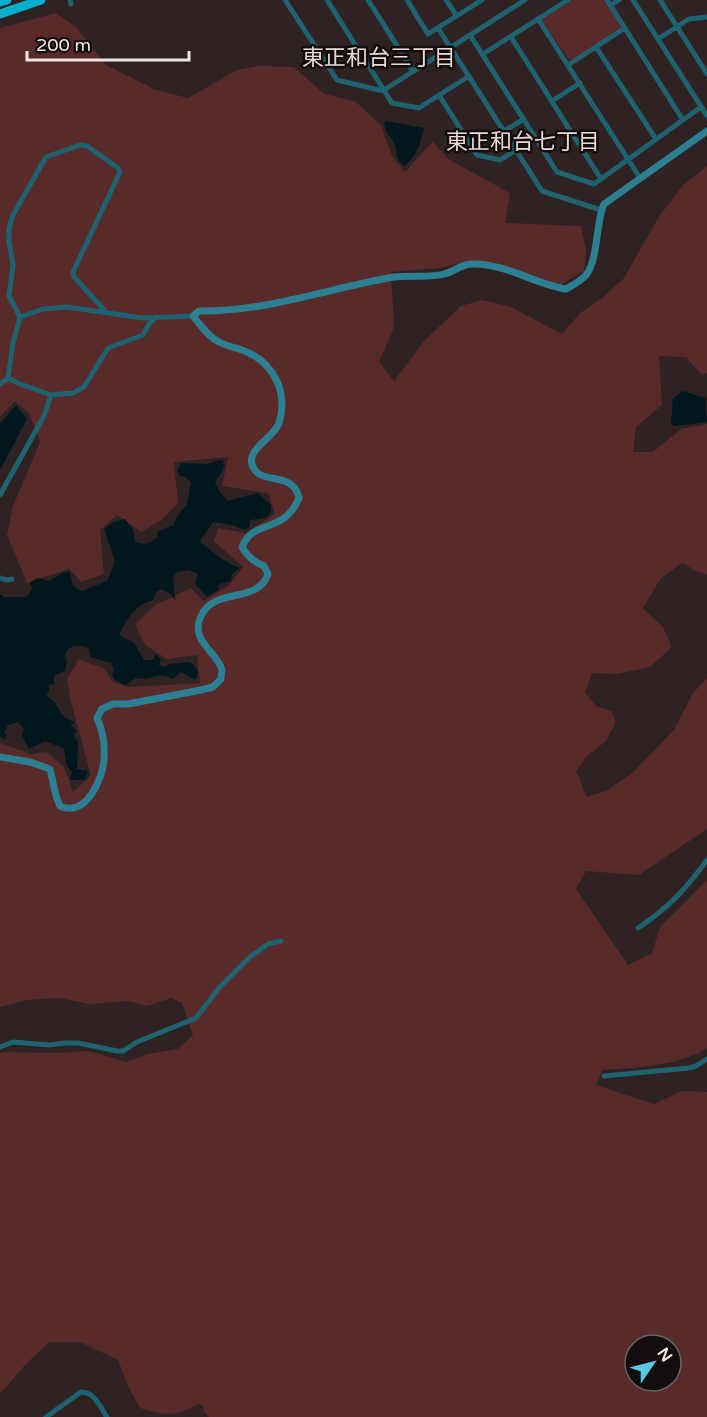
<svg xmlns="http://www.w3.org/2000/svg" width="707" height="1417" viewBox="0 0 707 1417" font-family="'Varela Round','Noto Sans JP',sans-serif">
  <rect width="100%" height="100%" fill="#2f2222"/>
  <path fill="#582a2a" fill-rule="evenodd" d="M572,0H605L621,26V29L570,61L542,21L543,19Z
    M56,13L76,27L106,65L156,90L188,98L237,70L259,66L294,67L323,93L356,102L381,125L392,156L405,172L433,141L448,159L510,193L505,223L581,226L586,250L584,271L560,285L514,269L467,261L441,268L391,272L394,327L379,362L394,381L425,340L461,306L482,300L511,307L562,334L580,313L602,298L624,278L658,218L683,185L707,166V373L701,374L686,357L659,356L662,405L636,427L633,452H653L681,429L707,424V574L696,571L682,563L661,578L643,608L663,627L672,647L650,667L617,674L592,673L585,692L596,706L611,711L616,722L606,741L587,756L576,771L587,797L608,790L632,773L674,730L693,693L707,678V829L639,875L586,871L576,889L628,965L652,953L660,927L707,880V1048C677,1067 637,1067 603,1070L596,1085L654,1104L682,1091L707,1092V1417H209L204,1412L203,1406L198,1404C174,1417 166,1416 140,1408L128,1386L118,1360L80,1342H49L24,1366L0,1394V1053L4,1052L57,1053L89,1051L126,1062L147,1054L178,1049L193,1035L182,1003L171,998L147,1006L128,1001L89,1004L60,998L26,1000L0,1007V743L31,754L47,752L64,767L73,792L91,776L70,698L67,678L79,659L105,669L112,682L129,687L200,683L197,655L167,659L145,645L135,625L155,605L191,588L204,601L229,585L243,567L214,541L218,528L246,533L275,514L268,493L222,486L228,457L174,462L178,503L162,520L141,532L117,515L100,530L104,574L81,582L69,569L27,583L7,535L13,506L40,442L29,413L15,401L0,417V28ZM635,1345H671V1381H635Z"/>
  <path fill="#00171d" d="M386,121L424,128C420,144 417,156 404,166C393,156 399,154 394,143C390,135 387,135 384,124Z
    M682,391L705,398L707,422L674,426L671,424L673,399Z
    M16,405L27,419L0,470V424Z
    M219,460H223C225,470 221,474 215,482L219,491L228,501L258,493L271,505L270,514L265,518L250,520L249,528L244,530L233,525L213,522L200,541C209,550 227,564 240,568L232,574L231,581L219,584L218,590L207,597L195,584L198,574L188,570L177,572L173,578L175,600L169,593L161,589L156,592L153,600C133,606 128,618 119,635L134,643L144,660H153L155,654L161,659L159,666L165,667L169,664L190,662L198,670L196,680L181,672L173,679C160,670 150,681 136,678L125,685L115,680L112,675L114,669L111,663L90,657L89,649C79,644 70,643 65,655L67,661L65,671L54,676V684L49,685V692L46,694C48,697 51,699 53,701C63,712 58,716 75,722L71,725L77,731L74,734L75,739L78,741L77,769L88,771L85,780H70L72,772L67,766L64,749L46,741L29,749L22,736L24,729L18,722L8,725L4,733L7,736L5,740L0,736V594L4,597H27L32,589L30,582L38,578L50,581L62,573L70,572L73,586L82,591L107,581L115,561L104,529L114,522L125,519L133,529L135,542C145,545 149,545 157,537V532L173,525L177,517L187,504L191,482L185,477L180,476L177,471L181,463L208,464Z"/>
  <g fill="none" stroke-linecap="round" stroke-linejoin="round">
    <path stroke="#1f6270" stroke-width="5" d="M70,0L71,4
      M285,0L337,80L379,90H384L525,0
      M327,0L392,103L419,108L469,76
      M368,0L413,71
      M407,0L428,34L482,0
      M446,0L457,16
      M607,0L683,120
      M633,0L707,116
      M660,0L707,74
      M611,5L619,0
      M538,19L640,178
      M438,28L542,191L601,210
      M470,35L557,172L594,184L701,107
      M511,37L601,179
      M658,39L689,19L707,17
      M596,47L656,139
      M483,54L568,0
      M568,65L625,28
      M439,95L477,155L500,160L516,150
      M552,101L580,83
      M504,131L524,119
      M20,317L43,309L67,307L142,318L193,316
      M0,384L8,378L13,343L20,317L9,296L13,265L9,241V229L13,215L46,157L80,145L87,146L118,168L120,172L73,272L74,277L106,312
      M51,395L73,393L84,387L108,348L143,335L149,324L156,317
      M0,495L44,416L51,395L20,384L8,378
      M0,578L7,580L12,579
      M638,928C667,909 687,888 707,860
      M0,1047L13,1042L49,1045L65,1043H78L117,1051H123L137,1042L196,1018L219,988L250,957L268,944L281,941
      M604,1076L689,1068L696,1066L707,1059
      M46,1417L81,1392C95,1392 100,1407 107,1417"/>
    <path stroke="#2c8092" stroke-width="7" d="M0,757L30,762L50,769L56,796L60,806C86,818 103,779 104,759C105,745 103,731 97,718L102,709L113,704H128L201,690L213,687L221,679C221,678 222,670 222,670C217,652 189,640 201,616C215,586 257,605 268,574L264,566C254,562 247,556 242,547C253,518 284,535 299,498C293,470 262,486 253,467C244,450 275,437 279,423C288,394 275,365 249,353C240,348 228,347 219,342C208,337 201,325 193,316L199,311C266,312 329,288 394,277C409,275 431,278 444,274C455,272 461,263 474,264C506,264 535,284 566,289C573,285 581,281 586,275C598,261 596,221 604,204L707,131"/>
    <path stroke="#05b0cc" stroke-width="9" d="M0,2L7,0
      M0,14L41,0"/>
  </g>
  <g text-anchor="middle" stroke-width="5" stroke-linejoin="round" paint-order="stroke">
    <g font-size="22" fill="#ead9d8" stroke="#130d0d">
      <text x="379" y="65">東正和台三丁目</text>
      <text x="523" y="149">東正和台七丁目</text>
    </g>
  </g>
  <g transform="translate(653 1363) rotate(55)"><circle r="28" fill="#130d0d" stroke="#6b6463" stroke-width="1.5"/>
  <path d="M0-4.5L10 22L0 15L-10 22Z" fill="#57c9e2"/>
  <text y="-9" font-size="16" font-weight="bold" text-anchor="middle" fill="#efe6e5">N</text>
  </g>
  <path d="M27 51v9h162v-9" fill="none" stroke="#efe6e5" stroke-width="3"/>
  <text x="36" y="51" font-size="18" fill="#efe6e5" stroke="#130d0d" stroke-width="4.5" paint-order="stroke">200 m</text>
</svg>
